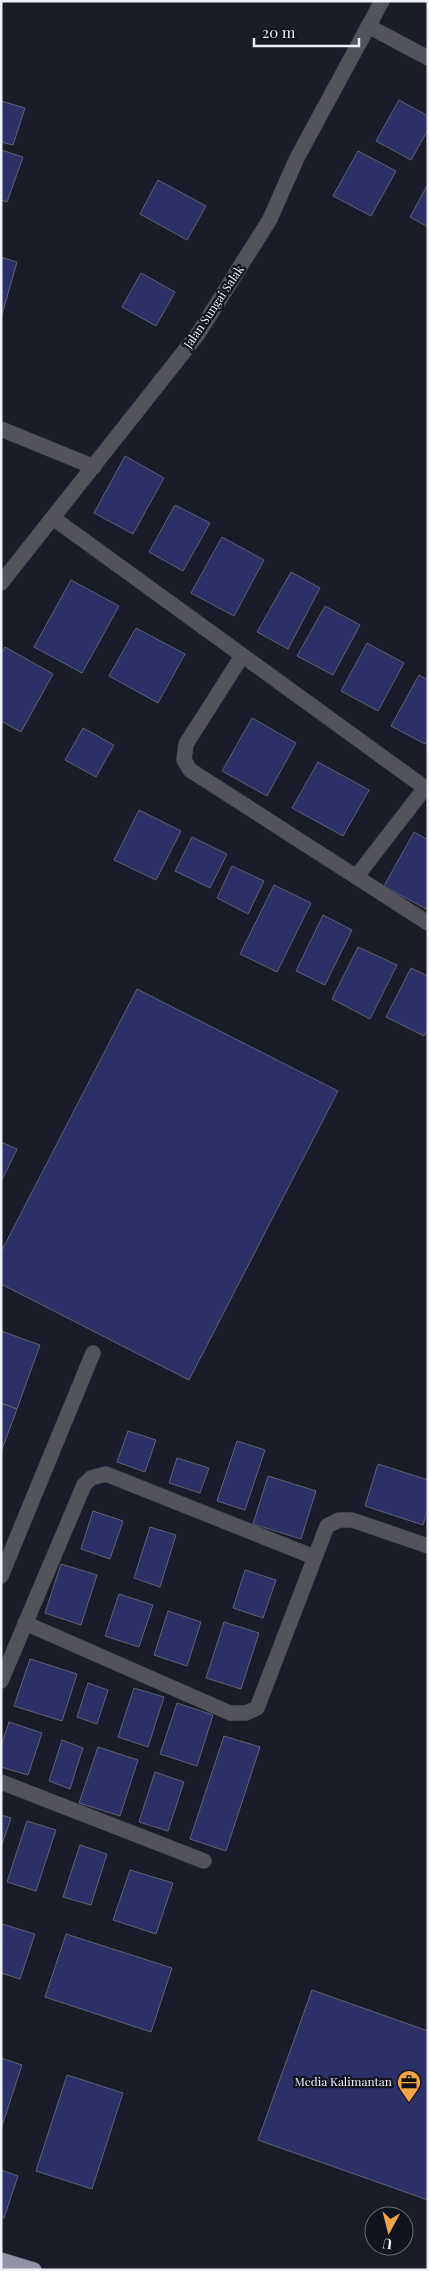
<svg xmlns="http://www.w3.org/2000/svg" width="429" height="2271" viewBox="0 0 429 2271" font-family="'Playfair Display',serif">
  <rect width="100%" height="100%" fill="#1a1c2a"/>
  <path fill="#2c3066" stroke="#5e6172" d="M399,100L428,116V130L411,160L376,141Z
    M1,101L25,108L13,145L1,142Z
    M1,150L23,157L7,202L1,200Z
    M358,151L396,171L371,216L333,196Z
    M158,180L206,206L187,240L140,214Z
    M428,184V227L410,217Z
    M1,257L17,262L1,318Z
    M141,273L175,292L156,326L122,307Z
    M125,456L164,478L133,534L94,513Z
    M175,505L210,523L183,571L149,552Z
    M222,537L264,560L234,616L191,593Z
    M291,572L320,588L288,649L257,632Z
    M71,580L119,606L82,673L34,647Z
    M325,606L360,625L333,675L297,656Z
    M136,628L185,654L158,703L109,676Z
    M367,643L404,663L378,711L341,691Z
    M5,647L53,674L21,732L1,721V654Z
    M419,675L428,680V740L425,744L391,726Z
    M252,718L296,743L267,796L222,771Z
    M83,728L114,745L96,777L65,760Z
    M318,762L369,790L343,836L292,808Z
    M139,810L181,831L156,880L114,860Z
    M414,832L428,840V910L384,886Z
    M192,837L227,854L210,888L175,871Z
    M232,866L264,881L248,914L217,898Z
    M274,885L311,903L277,972L240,954Z
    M323,915L352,930L325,985L296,971Z
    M358,947L397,965L370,1019L332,999Z
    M411,968L428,976V1029L424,1036L386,1017Z
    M137,989L338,1091L189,1380L1,1284V1252Z
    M1,1142L17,1149L1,1182Z
    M1,1331L40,1345L17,1409L1,1403Z
    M1,1403L17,1409L1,1452Z
    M128,1431L156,1440L145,1472L117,1462Z
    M237,1441L265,1450L245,1510L217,1501Z
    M177,1458L209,1468L200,1493L169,1483Z
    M378,1464L428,1480V1509L423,1525L365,1506Z
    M268,1476L316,1491L301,1539L253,1524Z
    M93,1511L123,1521L110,1559L81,1549Z
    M150,1527L176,1535L160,1587L134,1578Z
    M61,1564L97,1575L81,1625L45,1613Z
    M245,1570L276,1580L263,1618L233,1608Z
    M119,1594L153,1605L139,1647L105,1636Z
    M168,1611L201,1622L187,1666L154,1655Z
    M224,1622L259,1633L241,1689L206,1678Z
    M30,1659L77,1674L62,1721L14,1706Z
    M88,1683L108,1690L97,1724L77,1717Z
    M134,1688L164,1697L148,1747L118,1737Z
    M177,1703L213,1715L197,1766L160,1754Z
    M9,1722L42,1733L28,1775L1,1767V1746Z
    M224,1736L260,1747L226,1851L190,1839Z
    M62,1740L83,1748L70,1789L49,1781Z
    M98,1747L138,1760L120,1816L79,1803Z
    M155,1772L184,1782L168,1831L139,1822Z
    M1,1815L11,1818L1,1847Z
    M27,1821L56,1830L36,1891L7,1882Z
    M80,1845L107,1854L91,1905L63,1897Z
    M130,1870L173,1883L156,1934L113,1920Z
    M2,1924L35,1934L20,1979L1,1973Z
    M66,1934L172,1968L151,2032L45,1997Z
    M312,1990L428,2031V2200L258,2140Z
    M1,2058L22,2065L1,2129Z
    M67,2075L123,2093L92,2189L36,2171Z
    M1,2170L18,2176L4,2218H1Z"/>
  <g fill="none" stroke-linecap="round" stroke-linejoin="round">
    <g stroke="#343643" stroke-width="16">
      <path id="minor" d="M368,26L428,58
        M1,429L94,467
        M53,518L428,790
        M1,583L198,334L270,219L297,158L382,1
        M242,656L186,744L184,760L190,770L428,923
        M356,877L425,788
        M1,1576L93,1353
        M25,1623L230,1713H246L257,1708L327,1526L339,1520H352L428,1546
        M1,1681L84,1485L91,1478L106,1474L314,1557
        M1,1782L204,1861"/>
    </g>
    <g stroke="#343643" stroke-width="16">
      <path id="trunk" d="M1,2260L34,2270"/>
    </g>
    <use href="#minor" stroke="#52535b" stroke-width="15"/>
    <use href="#trunk" stroke="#9294a6" stroke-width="15"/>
  </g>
  <defs>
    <g id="office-pin" transform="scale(1.25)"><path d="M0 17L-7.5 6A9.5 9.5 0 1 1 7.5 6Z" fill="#f4a345" stroke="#111320"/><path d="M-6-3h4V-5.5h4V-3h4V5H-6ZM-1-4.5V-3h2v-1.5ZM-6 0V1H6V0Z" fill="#111"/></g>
  </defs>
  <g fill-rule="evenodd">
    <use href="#office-pin" x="409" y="2082"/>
  </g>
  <g text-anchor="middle" stroke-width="4.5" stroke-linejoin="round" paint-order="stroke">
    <g font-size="12" fill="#eff1fa" stroke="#111320">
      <text transform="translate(214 307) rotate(-56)" y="4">Jalan Sungai Salak</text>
    </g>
    <g font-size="12" fill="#eff1fa" stroke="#111320" text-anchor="end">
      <text x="392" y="2086">Media Kalimantan</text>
    </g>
  </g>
  <rect width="429" height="2271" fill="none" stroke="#eff1fa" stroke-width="5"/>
  <g transform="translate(389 2231) rotate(187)"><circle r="24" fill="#111320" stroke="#6a6c77"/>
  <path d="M0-4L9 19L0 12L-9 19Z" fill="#f4a345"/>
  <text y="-8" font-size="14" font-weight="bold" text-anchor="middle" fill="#eff1fa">U</text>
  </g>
  <path d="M254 38v8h105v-8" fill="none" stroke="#eff1fa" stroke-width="2.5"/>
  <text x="262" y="38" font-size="15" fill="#eff1fa" stroke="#111320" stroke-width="4" paint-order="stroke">20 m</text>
</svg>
